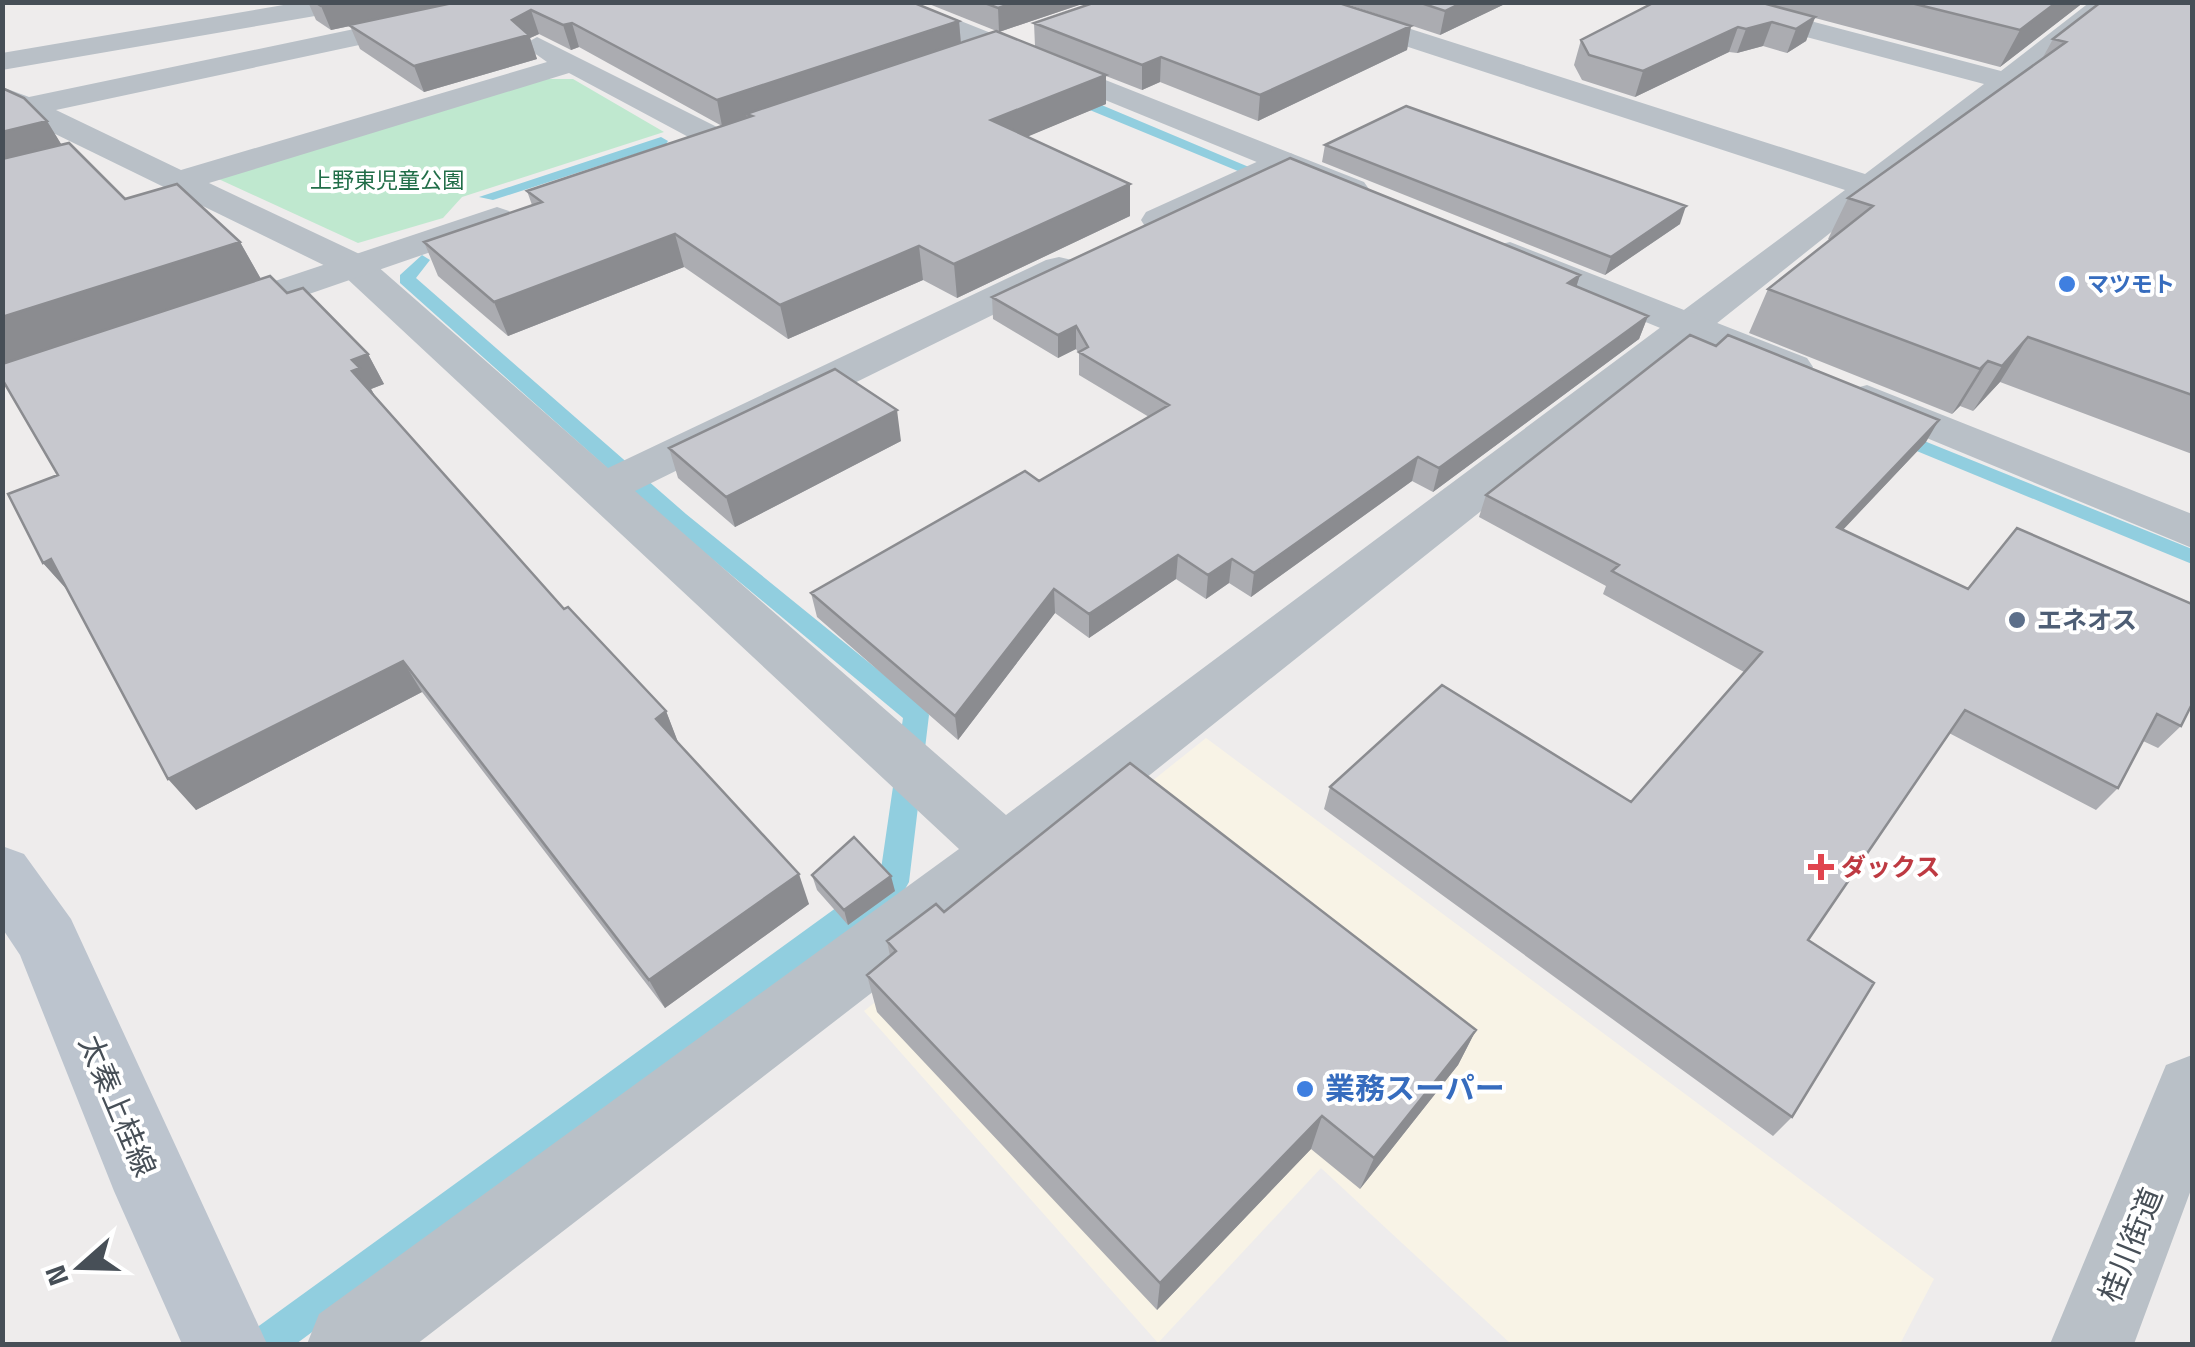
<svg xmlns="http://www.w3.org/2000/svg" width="2195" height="1347" viewBox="0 0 2195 1347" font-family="'Titillium Web','Noto Sans JP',sans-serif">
  <rect width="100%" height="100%" fill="#eeecec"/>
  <path fill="#f8f3e6" d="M1206,738L1934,1279L1900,1344H1511L1321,1168L1158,1343L864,1011Z"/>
  <path fill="#bfe8cf" d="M540,79H573L664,132L462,197L443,218L358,243L212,176Z"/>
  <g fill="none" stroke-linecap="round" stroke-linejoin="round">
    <path fill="#91cedf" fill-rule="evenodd" d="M1063,93H1073L1280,180L1267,183L1063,99Z
      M661,137L668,141L666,144L493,200L479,197Z
      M422,255L430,260L416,278L686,514L925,708L929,715L909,882L904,891L296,1344H246L252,1331L880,876L903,718L670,524L400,283V275Z
      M1892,428L2192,549V564L1885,438V430Z"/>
    <path fill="#b9c0c7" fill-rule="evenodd" d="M301,2H324L328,8L315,16L2,70V53Z
      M483,2H536L523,10L56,110L181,170L547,62L523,45L537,37L731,134L736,141L731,148H709L569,73L209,183L368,258L608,468L1046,260L1059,257L1072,260L1078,268L1072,276L635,491L1006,815L1845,190L1289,8L1285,2H1326L1865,174L1984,84L1697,8L1693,2H1738L2001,71L2090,2H2120L1028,872L417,1344H307L319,1314L959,849L342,274L2,108V87L29,97Z
      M875,2H913L1011,41L1015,47L1001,55L991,53L879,8Z
      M1281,151L1293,154L1297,161L1293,168L1172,228L1159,231L1146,228L1141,220L1146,212Z"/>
    <path fill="#b9c0c7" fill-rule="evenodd" d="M1037,53L1364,182L1369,189L1364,196H1340L1027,68L1023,62L1027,56Z
      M497,207L509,211L515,218L509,225L228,322L214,326L200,322L194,314L200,306Z
      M1510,242L1807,358L1813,367L1807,376L1792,380L1777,376L1497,261L1492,253L1497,245Z
      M1867,385L2192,514V548L1852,407L1845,398L1852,389Z
      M2192,1055V1187L2134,1344H2050L2166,1065Z"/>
    <path fill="#bcc4ce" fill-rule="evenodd" d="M2,846L24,854L71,919L267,1344H182L114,1191L20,955L2,928Z"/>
  </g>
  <path fill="#abacb1" d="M308,2H912L959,21L961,43L1035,46L1034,23L1411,26L1407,50L1258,121L1160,82L1142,90L1106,76V104L1028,136L1130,216L957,298L923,280L788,339L684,267L508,336L438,276L424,242L532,205L527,191L722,126L579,47L571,50L539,34L530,38L537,59L424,92L360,49L350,26L331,30L316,20Z
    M924,2H1088L999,32Z
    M1340,2H1509L1440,35Z
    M1655,2H2084L2000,67L1815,18L1806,41L1787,53L1763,46L1737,53L1729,52L1635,97L1582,80L1574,65L1581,40Z
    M2192,2V454L2000,382L1973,411L1960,406L1952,414L1749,333L1768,289L1830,240L1828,239L1848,198L2042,59L2053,39Z
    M47,121L61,144L125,199L240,242L261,279L287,293L368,354L384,384L371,389L375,396L564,609L666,711L678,743L809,904L665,1008L422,692L196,810L69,592L43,563L58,475Z
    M1325,145L1680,224L1605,275L1322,162Z
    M1580,275L1576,287L1648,316L1639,339L1433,492L1412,481L1251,597L1229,583L1206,599L1176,579L1089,638L1055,613L958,740L817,617L811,593L1039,481L1149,417L1079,375V354L1076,349L1058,358L993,319L992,297Z
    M901,441L735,527L678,478L669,448Z
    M1926,442L1842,530L2181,726L2158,748L2143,741L2118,788L2096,810L1949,733L1808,940L1792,1117L1773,1136L1324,809L1330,787L1631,802L1744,672L1603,594L1606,586L1479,517L1486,495Z
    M812,875L895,891L848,925L817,890Z
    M944,912L1476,1030L1458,1065L1360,1189L1311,1149L1157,1310L877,1012L867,975L890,956L887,941Z"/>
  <path fill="#8b8c90" d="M339,2H462L331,30L321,6Z
    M1016,2H1088L999,32L998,8Z
    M1463,2H1509L1440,35L1445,11Z
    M2057,2H2084L2000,67L2020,30Z
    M531,10L539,34L530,38L537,59L424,92L414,66Z
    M1815,17L1806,41L1787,53L1796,29Z
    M959,21L961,45L746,114L747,117L722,126L717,100Z
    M1772,22L1763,46L1737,53L1746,29Z
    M572,23L579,47L571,50L563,25Z
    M1411,26L1407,50L1258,121L1260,95Z
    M1738,27L1729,52L1635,97L1643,71Z
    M1161,57L1160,82L1142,90V65Z
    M1106,75V104L993,151L991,120Z
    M47,121L69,157L2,175V132Z
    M1130,184V216L957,298L954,264Z
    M1686,206L1680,224L1605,275L1611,257Z
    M675,234L684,267L508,336L494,302Z
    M240,242L262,281L2,368V317Z
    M919,246L923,280L788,339L780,305Z
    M1580,275L1573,297L1568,283Z
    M1648,316L1639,339L1433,492L1439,468Z
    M1076,326V349L1058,358V335Z
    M2028,337L2000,382L1973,411L2002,366Z
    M368,354L384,384L371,389L376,398L352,371V360Z
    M1988,361L1960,406L1952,414L1980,369Z
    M897,410L901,441L735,527L726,497Z
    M1939,420L1926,442L1824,550L1837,527Z
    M1418,457L1412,481L1251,597L1254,573Z
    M1178,555L1176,579L1089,638V614Z
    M51,559L71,594L43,563Z
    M1232,559L1229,583L1206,599L1208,575Z
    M1054,589L1055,613L958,740L955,716Z
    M403,661L422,692L196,810L168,779Z
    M666,711L678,742L669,750L656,719Z
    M799,874L809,904L665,1008L649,980Z
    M891,876L895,891L848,925L844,910Z
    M1476,1030L1458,1065L1360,1189L1374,1158Z
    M1322,1116L1311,1149L1157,1310L1160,1283Z"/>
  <path fill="#c7c8ce" stroke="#8b8c90" stroke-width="2.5" d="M315,2H339L321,6Z
    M457,2H912L959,21L717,100L572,23L563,25L531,10L512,20L529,35L414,66L349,25Z
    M982,2H1016L998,8Z
    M1096,2H1336L1411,26L1260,95L1161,57L1142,65L1034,23Z
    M1418,2H1463L1445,11Z
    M1655,2H1759L1815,17L1796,29L1772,22L1746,29L1738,27L1643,71L1589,55L1581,40Z
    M1907,2H2057L2020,30Z
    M2101,2H2192V395L2028,337L2002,366L1988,361L1980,369L1768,289L1873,206L1848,198L2066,42L2053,39Z
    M996,31L1106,75L991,120L1130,184L954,264L919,246L780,305L675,234L494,302L424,242L542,202L527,191L752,116L746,114Z
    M2,88L24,98L47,121L2,132Z
    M1406,106L1686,206L1611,257L1325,145Z
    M69,143L125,199L177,184L240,242L2,317V159Z
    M1290,158L1580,275L1568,283L1648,316L1439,468L1418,457L1254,573L1232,559L1208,575L1178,555L1089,614L1054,589L955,716L811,593L1025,471L1039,481L1169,405L1079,352L1088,347L1076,326L1058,335L992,297Z
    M270,276L287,293L303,288L368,354L352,360L360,368L352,371L564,609L568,607L666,711L656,719L799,874L649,980L403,661L168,779L51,559L43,563L8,494L58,475L2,379V364Z
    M1690,335L1716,346L1728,335L1939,420L1837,527L1968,589L2017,528L2192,604V704L2181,726L2157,714L2118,788L1965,710L1808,940L1874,983L1792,1117L1330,787L1442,685L1631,802L1762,652L1612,571L1619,565L1486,495Z
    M835,369L897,410L726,497L669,448Z
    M1130,763L1476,1030L1374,1158L1322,1116L1160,1283L867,975L896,951L887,941L936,904L944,912Z
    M854,837L891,876L844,910L812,875Z"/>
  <g fill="#3f7fe0" stroke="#fff" stroke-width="4">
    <circle cx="2067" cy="284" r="10"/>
    <circle cx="1305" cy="1089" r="10"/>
  </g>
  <circle fill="#5c6f8a" stroke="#fff" stroke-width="4" cx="2017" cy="620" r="10"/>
  <path fill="#e0444e" stroke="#fff" stroke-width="4" d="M1816 852h10v10h10v10h-10v10h-10v-10h-10v-10h10z"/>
  <g text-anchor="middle" stroke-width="8" stroke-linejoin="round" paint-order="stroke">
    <g font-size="22" fill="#216e48" stroke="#fff">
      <text x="387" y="188">上野東児童公園</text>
    </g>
    <g font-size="22" font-weight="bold" fill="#366cbe" stroke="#fff" text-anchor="start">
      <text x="2087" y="292">マツモト</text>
    </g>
    <g font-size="25" font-weight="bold" fill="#4e5e75" stroke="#fff" text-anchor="start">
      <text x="2037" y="629">エネオス</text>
    </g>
    <g font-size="25" font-weight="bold" fill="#be3a42" stroke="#fff" text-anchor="start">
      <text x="1841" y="876">ダックス</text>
    </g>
    <g font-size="30" font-weight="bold" fill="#366cbe" stroke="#fff" text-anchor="start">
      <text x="1325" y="1099">業務スーパー</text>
    </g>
    <g font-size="30" fill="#474f57" stroke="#fff">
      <text transform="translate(117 1106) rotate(67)" y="10">太秦上桂線</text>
      <text transform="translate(2131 1245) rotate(-68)" y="10">桂川街道</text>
    </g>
  </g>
  <rect width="2195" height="1347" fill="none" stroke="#474f57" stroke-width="10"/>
  <g transform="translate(80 1267) rotate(250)" stroke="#ffffff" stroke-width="8" paint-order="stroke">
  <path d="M0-8L18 38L0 25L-18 38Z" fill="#474f57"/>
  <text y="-15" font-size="28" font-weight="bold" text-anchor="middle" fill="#474f57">N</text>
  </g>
</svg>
